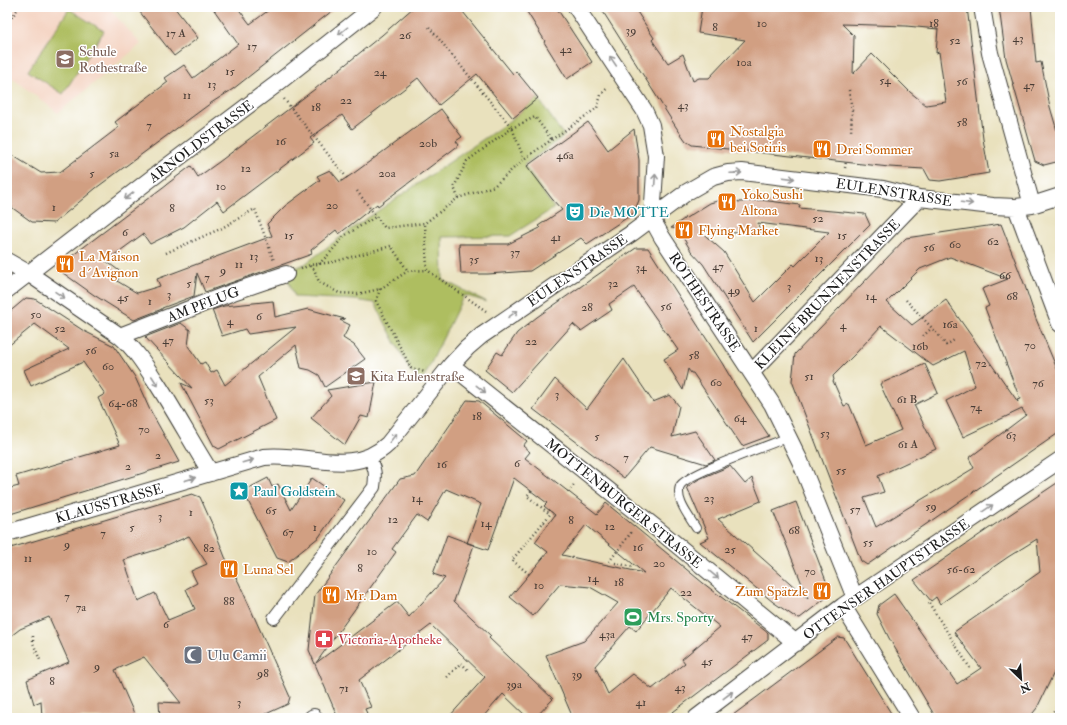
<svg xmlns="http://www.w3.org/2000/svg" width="1067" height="725" viewBox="0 0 1067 725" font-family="'IM FELL Double Pica',serif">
  <rect width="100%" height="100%" fill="#fff"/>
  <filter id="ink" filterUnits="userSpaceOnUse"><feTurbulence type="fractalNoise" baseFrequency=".025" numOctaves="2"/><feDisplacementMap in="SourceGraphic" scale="8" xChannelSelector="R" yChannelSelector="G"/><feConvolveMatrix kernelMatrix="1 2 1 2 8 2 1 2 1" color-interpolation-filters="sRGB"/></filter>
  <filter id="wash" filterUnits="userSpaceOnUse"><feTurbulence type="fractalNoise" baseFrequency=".012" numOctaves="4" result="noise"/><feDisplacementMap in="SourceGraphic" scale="16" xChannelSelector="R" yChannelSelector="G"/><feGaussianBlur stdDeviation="0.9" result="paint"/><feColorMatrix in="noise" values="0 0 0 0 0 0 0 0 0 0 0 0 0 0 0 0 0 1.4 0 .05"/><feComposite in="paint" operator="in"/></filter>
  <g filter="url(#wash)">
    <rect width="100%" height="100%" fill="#e9e1bd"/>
    <path fill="#f4d3c1" d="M7,7H108L141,44L58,113L7,74Z"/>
    <path fill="#aebe61" stroke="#656d3e" d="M69,9L104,31L63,94L28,71Z
      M538,98L564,136L524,165L554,208L510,236L442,237L443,280L487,302L464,295L426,373L422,379L411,373L375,303L355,300L295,297L285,272L305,264L350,230L507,123Z"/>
    <g id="blocks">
      <path fill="#d19f82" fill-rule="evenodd" d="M136,7H174L198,38L174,56Z
        M212,7H237L250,24L273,7H337L233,89L211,103L96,188L54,223L32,222L7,204V152L41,173L60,172L119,127L115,122L168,82L165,78L184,65L193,78L238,44Z
        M414,7H459L513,74L516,71L538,98L513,118L477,74L439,105L418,78L352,129L342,115L310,138L314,143L224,211L217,201L184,227L150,244L143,234L106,261L122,273L117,281L137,293L160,286L157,279L272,236L267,224L285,206L320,180L317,176L330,170L340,182L354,173L441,109L462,137L456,141L459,145L378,206L377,204L339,234L336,230L311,250L312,254L205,292L197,273L194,296L162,308V309L134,320L94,295L56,268L191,166L198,177L219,162L315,89L382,35Z
        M524,7H556L592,62L567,79L544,42L545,41Z
        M600,7H634L654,38L652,40L668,63L683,54L693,81L699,78H709L745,40L698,33L702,7H967L983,139L989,173L940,181L930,180L924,169L889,167L692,145L686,141L676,127ZM842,24L906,26L938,29L936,53L939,52L946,102L926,105L910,92L872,54L853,74L854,36Z
        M999,7H1031L1036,63L1041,62L1050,107L1060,141V161L1044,165L1035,161L1006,59Z
        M588,122L608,150L634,129L639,160V200L634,213L587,244L581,238L530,271L488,274H461L459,244H508L540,228L538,226L562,210L552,199L527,166Z
        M721,200L741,202L761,200L800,205L799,208L865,214L870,225L753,342L703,264L691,251L681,234L682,229L671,228L684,219L685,217L686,218L710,203ZM758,223L829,232L795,266L793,264L755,302L724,252L699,230L761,235Z
        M1001,224L1025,286L1036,319L1060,376V432L867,565L861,561L792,381L795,354L906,238ZM950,257L1008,279L982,289L989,306L985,308L1020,399L1017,400L1018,402L946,300L912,325L887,302L920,269ZM881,326L933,366L964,351L975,386L946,401L963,437L1022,409L1026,415L969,458L974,468L876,527L864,498L884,492L878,476L936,449L914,405L938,393L925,364L880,384L901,430L866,445L849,404L844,406L833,381L834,380L833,376L856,353Z
        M636,248H648L722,363L735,385L769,436L742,446L693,373H691L688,369L683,390L664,359L678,350L634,287L609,304L612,310L581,331L573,324L512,392L485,370L497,352L502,355L517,333L537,317Z
        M26,298L35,299L84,331L114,346L135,377L149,408L179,462L7,515V489L19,486L16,476L120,445L98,398L105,394L83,362L31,386L24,370L69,349L35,324L7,347V314Z
        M273,301L275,317L308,309L345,319L340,320L350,325L343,338L354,345L365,359L325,387L319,375L310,370L301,368L296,345L258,377L276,420L219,449L214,446L181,383L192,388L145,337L181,323L190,330L188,346L201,364L205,362L211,373L217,370L225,385L296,327L248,334L245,329L222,336L212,310L224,306Z
        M624,359L653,402L670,395L679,406L672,437L695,431L715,460L706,464L650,447L624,478L533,409L555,379L587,409Z
        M376,382L369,418L361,416L345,445L311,418L331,396L327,390Z
        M467,400L479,401L527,441L523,446L530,452L525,458L597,514L606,503L703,583L768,633V640L665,718H573L546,655L584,641L618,603L590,587L560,584L533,616L510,597L548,552L535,542L555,515L544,506L547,503L514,478L488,550L467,543L481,504L446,489L427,522L417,515L392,549L396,552L316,663L397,602L409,617L445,578L433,574L447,535L474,545L454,601L491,636L489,638L553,699L535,718H528L503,694L482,718H448L485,677L431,625L359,680L371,707L365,709L369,718H338L309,650L315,595L400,479L415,476ZM586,525L644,573L562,555ZM671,588L720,627L682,659L685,663L652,689L633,674L608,694L595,666L630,626L636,631Z
        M730,466L745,484L752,478L761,501L718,519L808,599L773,511L796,502L831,594L800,618L795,617L773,602L700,542L709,538L687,487L699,479Z
        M268,478L272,487L278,484L291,510L312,478L344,500L319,537L288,562L277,558L243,491Z
        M1060,481V660L1037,708L1029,718H936L889,638L877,614L879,605L894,594L957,684L981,668L954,632L1040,572L1037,539L1008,557L940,604L936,597L931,601L914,580L988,529Z
        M192,494L200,497L213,526L225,557L239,583L290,697L288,704L257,718H160L159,702L181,703L144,657L115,670L136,718H42L41,701L34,704L27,680L69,662L49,617L20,629L7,639V549ZM189,536L207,564L191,571L197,583L186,589L195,609L168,620L155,593L138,601L124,560L159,549Z
        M838,637L844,638L894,718H729Z"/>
    </g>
  </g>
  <g filter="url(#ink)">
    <use href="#blocks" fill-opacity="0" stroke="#3b3a34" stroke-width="1"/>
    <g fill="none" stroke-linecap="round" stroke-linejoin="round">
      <g stroke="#3b3a34" stroke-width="10">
        <path id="service" d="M696,528C689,516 675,500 680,486C685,474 772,444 789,437"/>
      </g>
      <g stroke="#3b3a34" stroke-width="14">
        <path id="pedestrian" d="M274,618L374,487C376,473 375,469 369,457"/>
      </g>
      <g stroke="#3b3a34" stroke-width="18">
        <path id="minor" d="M576,7L644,110L651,125L656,156L652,219L662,237L772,404L800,461L855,598
          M982,7L990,53L1032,205
          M1016,207L1060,324
          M7,261L28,273L120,336C135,349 145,365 156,382C175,411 192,443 211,473
          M7,290L161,171L274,86L374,7
          M120,336L233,292L286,274
          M451,365L661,532L796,643
          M752,372L919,198
          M7,533L264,457C307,452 352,478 388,444L451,365L467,348L481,336L632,233L687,192L713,177L728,173L742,172L883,189L919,198L993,206L1016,207L1032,205L1060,196
          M843,606L912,718
          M312,718L314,717V718
          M696,718L843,606L1060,460"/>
      </g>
      <path stroke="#3b3a34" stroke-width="2.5" stroke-dasharray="1 3" stroke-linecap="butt" d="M412,7L413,8
        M7,24L19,7
        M429,27L512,128L524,159
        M849,90L852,110L851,133
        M284,99L347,178
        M845,168L846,161
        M357,191L385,228L425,223
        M458,198L454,187L467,161L512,128L535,117L552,140
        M166,253L220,229L255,209L274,261
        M319,264L330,253L344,236L377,216
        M310,266L314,269L319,282L339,293L358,294L380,289L408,271L427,270
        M301,269L310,265L333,262L391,246L408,271
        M380,289L376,301L411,368L425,372
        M906,300L932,328L946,345L956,339
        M486,311L427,270L425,223L458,198L494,186L524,159L597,108L601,95L608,87
        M923,336L932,328
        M531,491L527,496L550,514
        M568,492L574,485
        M544,522L548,525
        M609,562L633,530
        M615,563L633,567L635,563
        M529,574L512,560L552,512
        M929,603L970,668
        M33,636V643L40,660
        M447,677L461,663L469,671
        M1049,718L1060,702"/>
      <use href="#service" stroke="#fff" stroke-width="8"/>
      <use href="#pedestrian" stroke="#fff" stroke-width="12"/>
      <use href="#minor" stroke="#fff" stroke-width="16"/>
    </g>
    <defs><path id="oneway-shaft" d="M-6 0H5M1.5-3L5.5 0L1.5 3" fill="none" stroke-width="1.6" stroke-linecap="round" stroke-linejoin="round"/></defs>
    <g stroke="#999">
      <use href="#oneway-shaft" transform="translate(343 31) rotate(141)"/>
      <use href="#oneway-shaft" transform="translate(613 61) rotate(-124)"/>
      <use href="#oneway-shaft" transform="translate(736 173) rotate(-2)"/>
      <use href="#oneway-shaft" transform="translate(789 178) rotate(7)"/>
      <use href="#oneway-shaft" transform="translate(655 180) rotate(-86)"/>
      <use href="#oneway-shaft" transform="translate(129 196) rotate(142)"/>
      <use href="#oneway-shaft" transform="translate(967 203) rotate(7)"/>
      <use href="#oneway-shaft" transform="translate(60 295) rotate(34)"/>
      <use href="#oneway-shaft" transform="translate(513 314) rotate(-35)"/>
      <use href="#oneway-shaft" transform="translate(155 381) rotate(57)"/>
      <use href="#oneway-shaft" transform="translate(481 389) rotate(38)"/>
      <use href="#oneway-shaft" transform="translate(393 438) rotate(-51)"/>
      <use href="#oneway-shaft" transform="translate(248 461) rotate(-16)"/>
      <use href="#oneway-shaft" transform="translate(190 479) rotate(-16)"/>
      <use href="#oneway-shaft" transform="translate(988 508) rotate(-34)"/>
      <use href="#oneway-shaft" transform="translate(714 575) rotate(40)"/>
      <use href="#oneway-shaft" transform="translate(728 695) rotate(-37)"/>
    </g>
  </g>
  <defs>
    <g id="school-square" transform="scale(1)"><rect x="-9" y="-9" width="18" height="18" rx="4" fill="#8d6e63" stroke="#fff"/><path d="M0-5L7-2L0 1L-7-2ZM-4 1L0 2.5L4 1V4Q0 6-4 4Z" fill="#fff"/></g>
    <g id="restaurant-square" transform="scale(1)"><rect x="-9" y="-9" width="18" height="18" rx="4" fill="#e8710a" stroke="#fff"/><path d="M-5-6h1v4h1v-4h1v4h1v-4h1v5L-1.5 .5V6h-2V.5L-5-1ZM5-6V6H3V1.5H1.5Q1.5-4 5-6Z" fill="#fff"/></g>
    <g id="theatre-square" transform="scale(1)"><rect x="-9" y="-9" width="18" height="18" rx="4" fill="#0f9aa8" stroke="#fff"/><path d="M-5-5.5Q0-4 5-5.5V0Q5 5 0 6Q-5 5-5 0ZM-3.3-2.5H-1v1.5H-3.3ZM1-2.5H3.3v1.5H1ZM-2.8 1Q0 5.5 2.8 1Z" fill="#fff"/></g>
    <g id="sight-square" transform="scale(1)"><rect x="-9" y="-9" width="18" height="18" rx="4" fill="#0f9aa8" stroke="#fff"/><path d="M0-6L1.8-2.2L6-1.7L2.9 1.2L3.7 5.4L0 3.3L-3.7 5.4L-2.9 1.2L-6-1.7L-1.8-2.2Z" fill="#fff"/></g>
    <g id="stadium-square" transform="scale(1)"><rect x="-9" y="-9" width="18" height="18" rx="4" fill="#2e9e5b" stroke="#fff"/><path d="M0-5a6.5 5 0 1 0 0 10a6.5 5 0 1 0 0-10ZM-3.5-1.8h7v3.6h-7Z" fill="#fff"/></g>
    <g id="pharmacy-square" transform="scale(1)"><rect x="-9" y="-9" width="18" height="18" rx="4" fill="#e0444e" stroke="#fff"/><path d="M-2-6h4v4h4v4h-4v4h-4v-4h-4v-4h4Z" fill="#fff"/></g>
    <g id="mosque-square" transform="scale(1)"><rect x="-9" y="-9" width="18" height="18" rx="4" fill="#6b7280" stroke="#fff"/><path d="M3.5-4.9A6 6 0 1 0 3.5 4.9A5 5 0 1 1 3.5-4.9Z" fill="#fff"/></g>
  </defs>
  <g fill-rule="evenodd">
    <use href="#school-square" x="65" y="59"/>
    <use href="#restaurant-square" x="716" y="139"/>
    <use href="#restaurant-square" x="822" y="149"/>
    <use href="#restaurant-square" x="727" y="202"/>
    <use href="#theatre-square" x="575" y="212"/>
    <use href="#restaurant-square" x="684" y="230"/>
    <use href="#restaurant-square" x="65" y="264"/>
    <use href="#school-square" x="356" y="376"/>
    <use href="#sight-square" x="239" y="491"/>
    <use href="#restaurant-square" x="229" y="569"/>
    <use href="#restaurant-square" x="822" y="591"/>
    <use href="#restaurant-square" x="331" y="595"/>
    <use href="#stadium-square" x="633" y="617"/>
    <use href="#pharmacy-square" x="324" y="639"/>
    <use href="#mosque-square" x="193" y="655"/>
  </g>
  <g text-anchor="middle" stroke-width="3" stroke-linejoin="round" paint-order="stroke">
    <g font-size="12" fill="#493d36">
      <text x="762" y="27">10</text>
      <text x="934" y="27">18</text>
      <text x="715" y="31">8</text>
      <text x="631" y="34">39</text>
      <text x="176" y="37">17 A</text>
      <text x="405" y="39">26</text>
      <text x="1018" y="42">43</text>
      <text x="955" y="44">52</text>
      <text x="252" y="50">17</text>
      <text x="566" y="53">42</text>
      <text x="744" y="66">10a</text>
      <text x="230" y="75">15</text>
      <text x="380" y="76">24</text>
      <text x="885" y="84">54</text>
      <text x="962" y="85">56</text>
      <text x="212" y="88">13</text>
      <text x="1029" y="89">47</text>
      <text x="187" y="99">11</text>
      <text x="346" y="104">22</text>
      <text x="683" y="109">43</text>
      <text x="316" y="111">18</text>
      <text x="962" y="126">58</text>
      <text x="149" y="129">7</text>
      <text x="281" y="145">16</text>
      <text x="428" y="147">20b</text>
      <text x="114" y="157">5a</text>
      <text x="565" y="159">46a</text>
      <text x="246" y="172">12</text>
      <text x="92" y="177">5</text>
      <text x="387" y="177">20a</text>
      <text x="221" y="190">10</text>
      <text x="332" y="209">20</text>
      <text x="54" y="211">1</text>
      <text x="172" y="212">8</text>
      <text x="818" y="222">52</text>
      <text x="125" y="236">6</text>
      <text x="289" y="239">15</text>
      <text x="842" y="239">15</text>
      <text x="556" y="241">41</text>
      <text x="993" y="245">62</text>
      <text x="955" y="248">60</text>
      <text x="929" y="251">56</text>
      <text x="515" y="256">37</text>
      <text x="254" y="260">13</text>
      <text x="819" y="262">13</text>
      <text x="474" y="263">35</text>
      <text x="239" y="268">11</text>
      <text x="718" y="270">47</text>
      <text x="641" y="271">34</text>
      <text x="223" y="274">9</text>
      <text x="1005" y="279">66</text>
      <text x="207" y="281">7</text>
      <text x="189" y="287">5</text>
      <text x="613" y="287">32</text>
      <text x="789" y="290">3</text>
      <text x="734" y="294">49</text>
      <text x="169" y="298">3</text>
      <text x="871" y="300">14</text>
      <text x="1012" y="300">68</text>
      <text x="123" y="301">45</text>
      <text x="150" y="305">1</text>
      <text x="666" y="310">56</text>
      <text x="587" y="311">28</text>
      <text x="36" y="318">50</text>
      <text x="259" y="320">6</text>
      <text x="230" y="325">4</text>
      <text x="950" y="328">16a</text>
      <text x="843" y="329">4</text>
      <text x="60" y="332">52</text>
      <text x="756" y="332">1</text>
      <text x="168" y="344">47</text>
      <text x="531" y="345">22</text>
      <text x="1030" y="349">70</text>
      <text x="920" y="350">16b</text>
      <text x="91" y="354">56</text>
      <text x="694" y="359">58</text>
      <text x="981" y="367">72</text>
      <text x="108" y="370">60</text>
      <text x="809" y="380">51</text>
      <text x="716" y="386">60</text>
      <text x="1038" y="387">76</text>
      <text x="557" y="398">3</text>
      <text x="907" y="403">61 B</text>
      <text x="209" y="404">53</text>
      <text x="123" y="407">64-68</text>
      <text x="976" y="411">74</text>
      <text x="477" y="420">18</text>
      <text x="740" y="422">64</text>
      <text x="144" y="433">70</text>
      <text x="825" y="437">53</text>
      <text x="1011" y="439">63</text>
      <text x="597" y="440">5</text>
      <text x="908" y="448">61 A</text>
      <text x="158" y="459">2</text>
      <text x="626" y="461">7</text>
      <text x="517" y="467">6</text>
      <text x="442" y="468">16</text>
      <text x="128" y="470">2</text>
      <text x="841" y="474">55</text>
      <text x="417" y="502">14</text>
      <text x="709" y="502">23</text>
      <text x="931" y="510">59</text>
      <text x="855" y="513">57</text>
      <text x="271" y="514">65</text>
      <text x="191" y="516">1</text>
      <text x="160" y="520">3</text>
      <text x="393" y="523">12</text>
      <text x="571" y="524">8</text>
      <text x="486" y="527">14</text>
      <text x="610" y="530">12</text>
      <text x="132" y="531">5</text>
      <text x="315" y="531">1</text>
      <text x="794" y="534">68</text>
      <text x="288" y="536">67</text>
      <text x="103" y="537">7</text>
      <text x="868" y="546">55</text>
      <text x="67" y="548">9</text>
      <text x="638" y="551">16</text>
      <text x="209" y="552">82</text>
      <text x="730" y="553">25</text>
      <text x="372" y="555">10</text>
      <text x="28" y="562">11</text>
      <text x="659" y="567">20</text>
      <text x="360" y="572">8</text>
      <text x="961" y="573">56-62</text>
      <text x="810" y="575">70</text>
      <text x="593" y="582">14</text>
      <text x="619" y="586">18</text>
      <text x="539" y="589">10</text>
      <text x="686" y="596">22</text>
      <text x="67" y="600">7</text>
      <text x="229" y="605">88</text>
      <text x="81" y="611">7a</text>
      <text x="166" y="628">6</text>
      <text x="607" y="638">43a</text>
      <text x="747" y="640">47</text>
      <text x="707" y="665">45</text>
      <text x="97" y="670">9</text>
      <text x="263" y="677">98</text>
      <text x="577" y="678">39</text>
      <text x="52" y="685">8</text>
      <text x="514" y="688">39a</text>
      <text x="680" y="691">43</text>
      <text x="344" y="692">71</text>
      <text x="239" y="706">3</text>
      <text x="641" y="706">41</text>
    </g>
    <g font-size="14" fill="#785e54" stroke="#fff" text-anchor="start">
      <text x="79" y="56">Schule<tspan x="79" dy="16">Rothestraße</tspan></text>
      <text x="370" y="381">Kita Eulenstraße</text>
    </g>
    <g font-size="14" fill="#c56008" stroke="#fff" text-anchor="start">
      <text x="730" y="136">Nostalgia<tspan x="730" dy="16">bei Sotiris</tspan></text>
      <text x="836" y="154">Drei Sommer</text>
      <text x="741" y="199">Yoko Sushi<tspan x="741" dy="16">Altona</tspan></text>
      <text x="698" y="235">Flying Market</text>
      <text x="79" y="261">La Maison<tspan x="79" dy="16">d´Avignon</tspan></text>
      <text x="243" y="574">Luna Sel</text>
      <text x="808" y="596" text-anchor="end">Zum Spätzle</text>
      <text x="345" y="600">Mr. Dam</text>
    </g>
    <g font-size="14" fill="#1c1c1c" stroke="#fff">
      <text transform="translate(201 141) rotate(-37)" y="5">ARNOLDSTRASSE</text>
      <text transform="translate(894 192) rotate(9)" y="5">EULENSTRASSE</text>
      <text transform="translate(577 270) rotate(-34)" y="5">EULENSTRASSE</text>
      <text transform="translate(827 294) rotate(-46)" y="5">KLEINE BRUNNENSTRASSE</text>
      <text transform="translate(705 302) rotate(56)" y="5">ROTHESTRASSE</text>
      <text transform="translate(203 304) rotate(-21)" y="5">AM PFLUG</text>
      <text transform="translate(109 503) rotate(-16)" y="5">KLAUSSTRASSE</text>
      <text transform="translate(624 503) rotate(39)" y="5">MOTTENBURGER STRASSE</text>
      <text transform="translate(886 579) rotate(-35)" y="5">OTTENSER HAUPTSTRASSE</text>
    </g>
    <g font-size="14" fill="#0d838f" stroke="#fff" text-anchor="start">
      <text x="589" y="217">Die MOTTE</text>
      <text x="253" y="496">Paul Goldstein</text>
    </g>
    <g font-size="14" fill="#27864d" stroke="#fff" text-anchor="start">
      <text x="647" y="622">Mrs. Sporty</text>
    </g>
    <g font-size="14" fill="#be3a42" stroke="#fff" text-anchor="start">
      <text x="338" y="644">Victoria-Apotheke</text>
    </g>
    <g font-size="14" fill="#5b616d" stroke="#fff" text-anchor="start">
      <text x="207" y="660">Ulu Camii</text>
    </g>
  </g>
  <rect width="1067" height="725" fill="none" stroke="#fff" stroke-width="24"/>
  <g transform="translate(1021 679) rotate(155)" stroke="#ffffff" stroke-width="3" paint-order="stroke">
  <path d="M0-3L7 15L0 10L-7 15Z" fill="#1c1c1c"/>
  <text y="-6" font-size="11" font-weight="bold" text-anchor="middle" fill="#1c1c1c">N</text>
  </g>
</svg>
